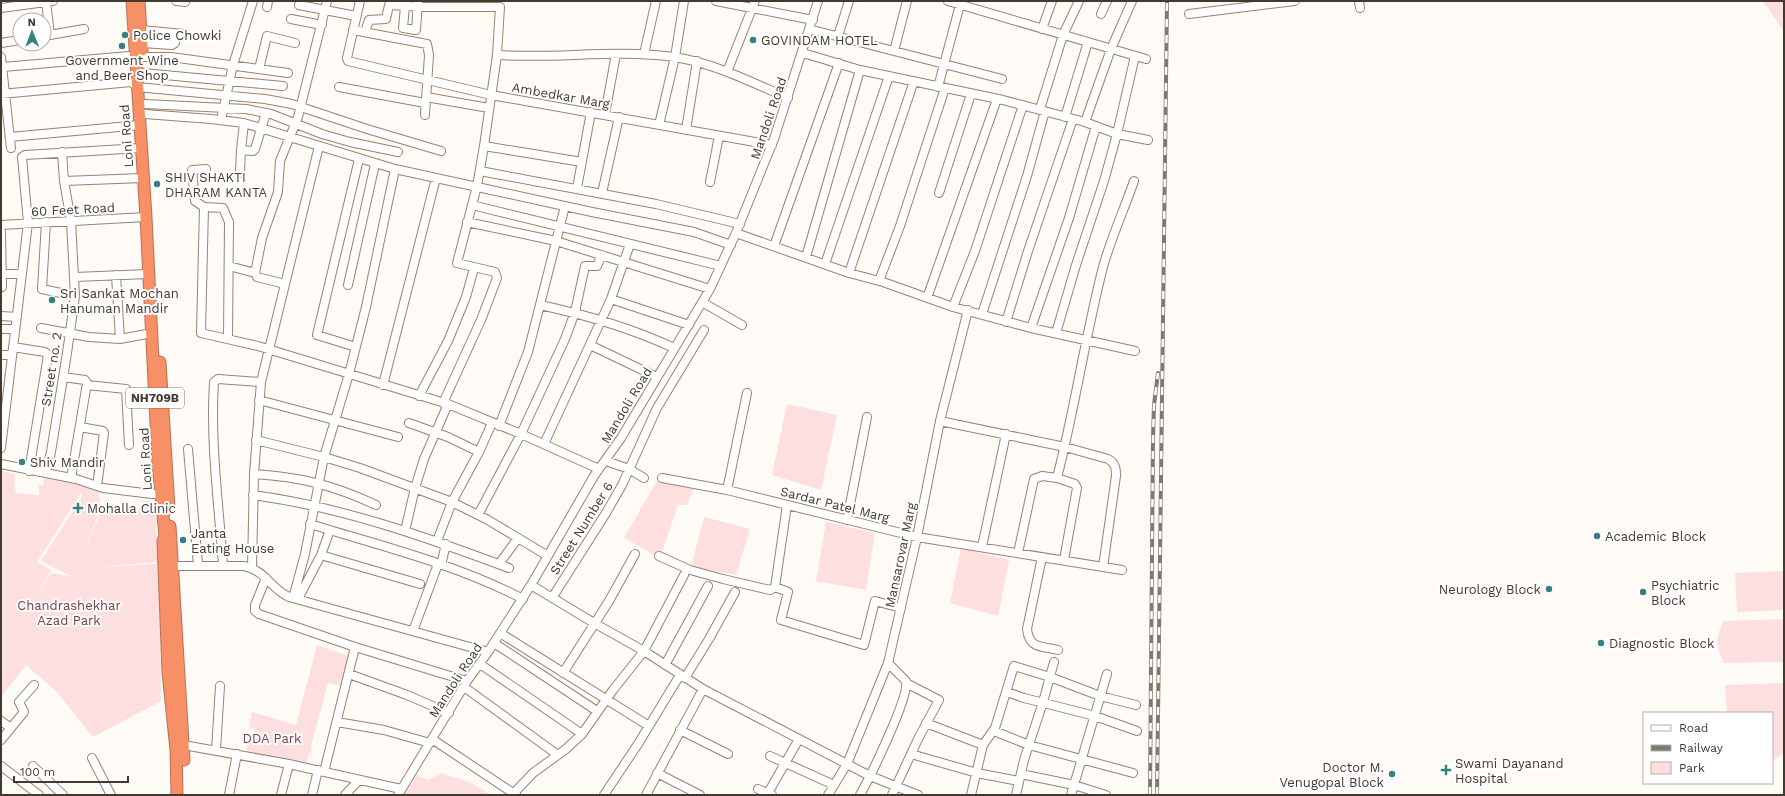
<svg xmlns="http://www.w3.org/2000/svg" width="1785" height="796" viewBox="0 0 1785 796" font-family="'Work Sans',sans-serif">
  <rect width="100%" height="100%" fill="#fefaf5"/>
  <path fill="#fedfdf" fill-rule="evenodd" d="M1763,1H1784V31Z
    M787,404L837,415L821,490L772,475Z
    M1,471L15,474V493L39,495V485H43L44,478L72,483L99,492L100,510L80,561L102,509L116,511L142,509L141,500L155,501L158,562L100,567L158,564L159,565L161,701L93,737L56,691L26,665L1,697ZM82,492L81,498L41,561L71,576L51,573L33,602L51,570L37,562Z
    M658,479L694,488L687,505H678L660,558L624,538Z
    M704,517L750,529L736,575L691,567Z
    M826,522L875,533L866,590L816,581Z
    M961,548L1009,560L998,616L950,603Z
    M1784,571V610L1737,612L1735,573Z
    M1784,619V662L1724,663C1716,645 1714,639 1724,621Z
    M317,645L351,657L343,686L328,683L312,742L311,753H309L306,765L247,752L248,734L254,735L255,729L249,727L252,712L296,725Z
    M1784,683V753L1772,761V713H1727L1725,685Z
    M441,773L472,783L491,795H404L417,775L428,780Z"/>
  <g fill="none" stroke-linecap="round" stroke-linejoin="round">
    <g stroke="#98836d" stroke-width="10">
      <path id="minor" d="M176,1L185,2
        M360,1L347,58L348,61L491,95L772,145
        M716,1L813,20
        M948,1L1146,59
        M1359,1L1360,8
        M46,2L50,35
        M299,5L356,16
        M405,6L403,28L416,30L418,1
        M267,7L268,1
        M1,8L53,1
        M1101,14L1107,1
        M1189,14L1295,1
        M291,19L322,25
        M809,29L1002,79
        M1042,29L1052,1
        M141,30L184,34
        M353,30L427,44L429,55L425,115
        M365,32L369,20L386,19L389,5L426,7H500L497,55L484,146
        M44,36L84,29
        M838,36L849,1
        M1,43L20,40
        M142,43L172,45L175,43V34
        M894,51L907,1
        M803,53L860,70L1003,100L1085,122L1117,134L1148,140
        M644,54L656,1
        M497,55C556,59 615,49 674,57C714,63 751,82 788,98
        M1,57L11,148
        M143,57H171L288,73
        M3,67L129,56
        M259,69L267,36L295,43
        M727,72L755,1
        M143,73L283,86
        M339,87L425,103
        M938,87L961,1
        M1,94L131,82L137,87L265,99L292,104L367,129L441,151
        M426,97L489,108
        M145,104L246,109L271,114L322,134L350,142L398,152
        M1040,109L1063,35L1079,1
        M145,114L211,119L244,123L395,169L592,212L694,232L731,245
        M605,114L616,54
        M1065,117L1088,42
        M221,120L233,65L253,1
        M1085,122L1111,49L1132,1
        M659,125L675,57L684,1
        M686,130L697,61
        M10,137L140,125
        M241,150L244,123
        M206,169L192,170L195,201L204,207L223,208L229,222L228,339
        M480,171L656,204L740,224
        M240,173L241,150L253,151L255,149L266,113
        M64,181L143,178
        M710,182L719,136
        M577,188L591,112
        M602,193L619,117
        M939,193L971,94
        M472,205L721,266
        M204,207L201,333L258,346L448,404L521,434L599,469
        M46,222L42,289L75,296
        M467,222L556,241L710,289
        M1,225L146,217
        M1,232L2,287
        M736,233L849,273L883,282L953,307L1031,328L1135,351
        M774,246L839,63
        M806,257L860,70
        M825,264L889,76
        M229,266L255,273
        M849,273L914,81
        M1,274H22
        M116,275L120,339
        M75,277L148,274
        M879,281L900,226L945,88
        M285,284L257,277L255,273L262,238L278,192L280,161L298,117L327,1
        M348,285L375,164
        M927,298L997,99
        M611,299L689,325
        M702,302L742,325
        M540,305C587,315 631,328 674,348
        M953,307L975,251L1023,105
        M982,314L1027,176L1045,111
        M1,316L17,317
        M1006,322L1028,251L1073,119
        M41,328L89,337L120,339L152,333
        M1031,328L1069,218L1096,126
        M1,329H15
        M1056,333L1076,265L1104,181L1117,134L1135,56
        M590,345L657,377
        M13,347L45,352L48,355L29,471
        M356,347L317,335L359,159
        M1,355H12
        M63,377L85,380L87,383L71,478
        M87,385L126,389L129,445
        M383,385L436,178
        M419,396L448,341L466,297L474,268
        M259,400L398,437
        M443,403L481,320L497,278L495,272L457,263L477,186L484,146L582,162
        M940,421L1065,447L1108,459C1115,463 1116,467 1116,476L1103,567
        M409,423L448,437L479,452L452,502L437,541
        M499,426L528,352L565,206
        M80,427L103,431L104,433L97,486
        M256,440L324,457L360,468L452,502L488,520L548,556
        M544,444L611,299L630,244
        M1,448L28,223L22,157L25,155L141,148
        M188,449L198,565
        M479,452L492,423
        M606,461L629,469L644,478
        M1,464L76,479L103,488L152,494H165
        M46,472L51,452L67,353L75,296L71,221L64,181L62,152
        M254,474C301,477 333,485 376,505
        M662,478L727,490L917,537L1122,570
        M727,490L747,393
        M253,495C342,507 426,537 509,568
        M478,515L521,434L565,339L575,312L585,266H597L602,255
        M847,520L867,417
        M310,524C381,546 456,564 523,599
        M405,531L415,488L424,459L448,404
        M982,547L1006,434
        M1018,553L1034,479L1042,476L1057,478
        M321,555L420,584
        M659,556L690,570L723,579L770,590L775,587L788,592L781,620L864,645L875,601L901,608
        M1042,557L1027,629C1029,649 1042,646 1058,650
        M1064,560L1077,488L1075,484L1057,478C1075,408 1085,337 1103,267C1111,238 1124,210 1134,181
        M499,564L518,538
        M441,565L446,544
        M167,566H244C265,570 271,589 289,597L488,652
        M223,566C219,505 210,443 214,382L218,379L261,382
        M252,568L254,474L261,382L319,146
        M266,578L255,605V611L259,614L355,647L467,681
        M531,585L594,623L644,651L703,689L870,776L918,795
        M775,587L787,505
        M293,598L305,554L324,457L349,374L366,307L395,169
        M552,598L606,513L622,485L657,408L704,330
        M298,599L321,555L330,530
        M413,631L438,564
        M500,633L649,726
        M494,643L597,711
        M480,664L582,734
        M665,665L708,586
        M563,673L609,601L635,554
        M349,674L407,695L449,713
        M685,678L709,639L735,592
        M464,687L558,755
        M1007,692L1024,698L1095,716L1137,731
        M1,721L11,728
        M337,722L384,730L430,743
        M926,723L983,745
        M680,730L728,754
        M994,731L1029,745L1133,773
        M432,739L516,795
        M1,740L24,712L19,702L34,685
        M178,744L289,764L401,789
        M216,750L220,686
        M911,754L977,773L1019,781
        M770,756L834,785
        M92,758L111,795
        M1,766L39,795
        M33,766L63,795
        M324,772L355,647
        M657,773L700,795
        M1021,774L1074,785L1106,795
        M758,789L772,795
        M768,793L799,739
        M229,795L237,754
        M281,795L289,764
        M312,795L318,770
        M345,795L359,780
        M398,795L467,681L488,652L531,585L594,476L621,438L710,289L736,233L774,139L818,1
        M512,795L533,773L566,749L582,734L613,690L644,651L684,575
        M604,795L638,744L680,675
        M646,795L703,689
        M828,795L847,764L888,663L917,537L940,421L968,310
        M860,795C870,777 910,696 906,681L888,663
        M892,795L918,739L939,700L906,683
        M971,795L983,745L995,728L1014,666L1050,677L1100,696L1136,705
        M1016,795L1024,760L1043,702L1054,662
        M1071,795L1107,674"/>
    </g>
    <g stroke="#b87254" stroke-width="13">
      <path id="highway" d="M132,1L146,217L158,464L165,536L163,541L168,672L176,750L177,795
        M139,1L142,50
        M160,362L169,509
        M170,526L184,760"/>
    </g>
    <use href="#minor" stroke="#fff" stroke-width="8"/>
    <use href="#highway" stroke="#f89067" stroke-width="11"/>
    <g stroke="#807971" stroke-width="4">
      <path id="rail" d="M1150,795L1153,437L1154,405L1158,373
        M1157,795L1167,1"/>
    </g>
    <use href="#rail" stroke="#fff" stroke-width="2.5" stroke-dasharray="8" stroke-linecap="butt"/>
  </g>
  <g fill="#37807f" stroke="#fff" stroke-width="1.5">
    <circle cx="125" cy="35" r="4"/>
    <circle cx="753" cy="40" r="4"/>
    <circle cx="122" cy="46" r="4"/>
    <circle cx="157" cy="184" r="4"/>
    <circle cx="52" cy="300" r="4"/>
    <circle cx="22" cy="462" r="4"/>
    <path d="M76 502h4v4h4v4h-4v4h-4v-4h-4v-4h4z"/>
    <circle cx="1597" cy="536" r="4"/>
    <circle cx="183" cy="540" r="4"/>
    <circle cx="1549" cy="589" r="4"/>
    <circle cx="1643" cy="592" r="4"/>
    <circle cx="1601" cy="643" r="4"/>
    <path d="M1444 764h4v4h4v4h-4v4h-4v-4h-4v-4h4z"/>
    <circle cx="1392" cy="774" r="4"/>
  </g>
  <g text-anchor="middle" stroke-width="4" stroke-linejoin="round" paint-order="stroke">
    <rect fill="#fff" stroke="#7b746e" stroke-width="1" x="126" y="388" width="58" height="20" rx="3"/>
    <g font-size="12" font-weight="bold" fill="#423930">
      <text x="155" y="402">NH709B</text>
    </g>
    <g font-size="13" fill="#423930" stroke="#fff" text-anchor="start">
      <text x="133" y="40">Police Chowki</text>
      <text x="761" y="45">GOVINDAM HOTEL</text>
      <text x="122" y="65" text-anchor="middle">Government Wine<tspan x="122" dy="15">and Beer Shop</tspan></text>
      <text x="165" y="182">SHIV SHAKTI<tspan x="165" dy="15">DHARAM KANTA</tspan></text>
      <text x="60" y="298">Sri Sankat Mochan<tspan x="60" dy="15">Hanuman Mandir</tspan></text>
      <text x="30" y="467">Shiv Mandir</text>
      <text x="87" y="513">Mohalla Clinic</text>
      <text x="191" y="538">Janta<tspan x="191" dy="15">Eating House</tspan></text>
      <text x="1605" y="541">Academic Block</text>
      <text x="1651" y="590">Psychiatric<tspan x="1651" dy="15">Block</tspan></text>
      <text x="1541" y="594" text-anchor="end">Neurology Block</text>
      <text x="1609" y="648">Diagnostic Block</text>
      <text x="1455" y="768">Swami Dayanand<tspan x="1455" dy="15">Hospital</tspan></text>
      <text x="1384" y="772" text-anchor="end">Doctor M.<tspan x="1384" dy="15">Venugopal Block</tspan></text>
    </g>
    <g font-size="13" fill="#423930" stroke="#fff">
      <text transform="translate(561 95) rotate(10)" y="5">Ambedkar Marg</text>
      <text transform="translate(768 118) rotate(-71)" y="5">Mandoli Road</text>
      <text transform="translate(126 136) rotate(-94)" y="5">Loni Road</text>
      <text transform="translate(73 209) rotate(-3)" y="5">60 Feet Road</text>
      <text transform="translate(51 369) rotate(-81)" y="5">Street no. 2</text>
      <text transform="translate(626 405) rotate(-59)" y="5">Mandoli Road</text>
      <text transform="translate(145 459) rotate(-93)" y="5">Loni Road</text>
      <text transform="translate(835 504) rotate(14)" y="5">Sardar Patel Marg</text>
      <text transform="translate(581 528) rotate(-58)" y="5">Street Number 6</text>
      <text transform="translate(900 555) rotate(-78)" y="5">Mansarovar Marg</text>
      <text transform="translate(455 680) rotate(-57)" y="5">Mandoli Road</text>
    </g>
    <g font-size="13" fill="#7a3f43" stroke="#fff">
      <text x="69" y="610">Chandrashekhar<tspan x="69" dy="15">Azad Park</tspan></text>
      <text x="272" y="743">DDA Park</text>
    </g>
  </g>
  <rect width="1785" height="796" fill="none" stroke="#423930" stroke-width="4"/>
  <rect x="1643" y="712" width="130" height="72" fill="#ffffff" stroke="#b3b0ac"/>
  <rect x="1651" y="725" width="20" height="6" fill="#ffffff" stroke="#b3b0ac"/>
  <text x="1679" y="732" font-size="12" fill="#423930">Road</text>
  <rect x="1651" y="745" width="20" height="6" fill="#807971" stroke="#b3b0ac"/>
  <text x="1679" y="752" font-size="12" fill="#423930">Railway</text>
  <rect x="1651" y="762" width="20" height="12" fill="#fedfdf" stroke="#b3b0ac"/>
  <text x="1679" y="772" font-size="12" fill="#423930">Park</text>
  <g transform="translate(32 32) rotate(359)"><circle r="19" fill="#ffffff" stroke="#b3b0ac"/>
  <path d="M0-3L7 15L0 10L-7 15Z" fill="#37807f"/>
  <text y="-6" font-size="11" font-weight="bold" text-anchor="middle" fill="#423930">N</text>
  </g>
  <path d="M14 776v6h114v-6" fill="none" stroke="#423930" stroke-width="2"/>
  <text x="20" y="776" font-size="12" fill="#423930" stroke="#ffffff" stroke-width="3" paint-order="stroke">100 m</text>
</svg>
